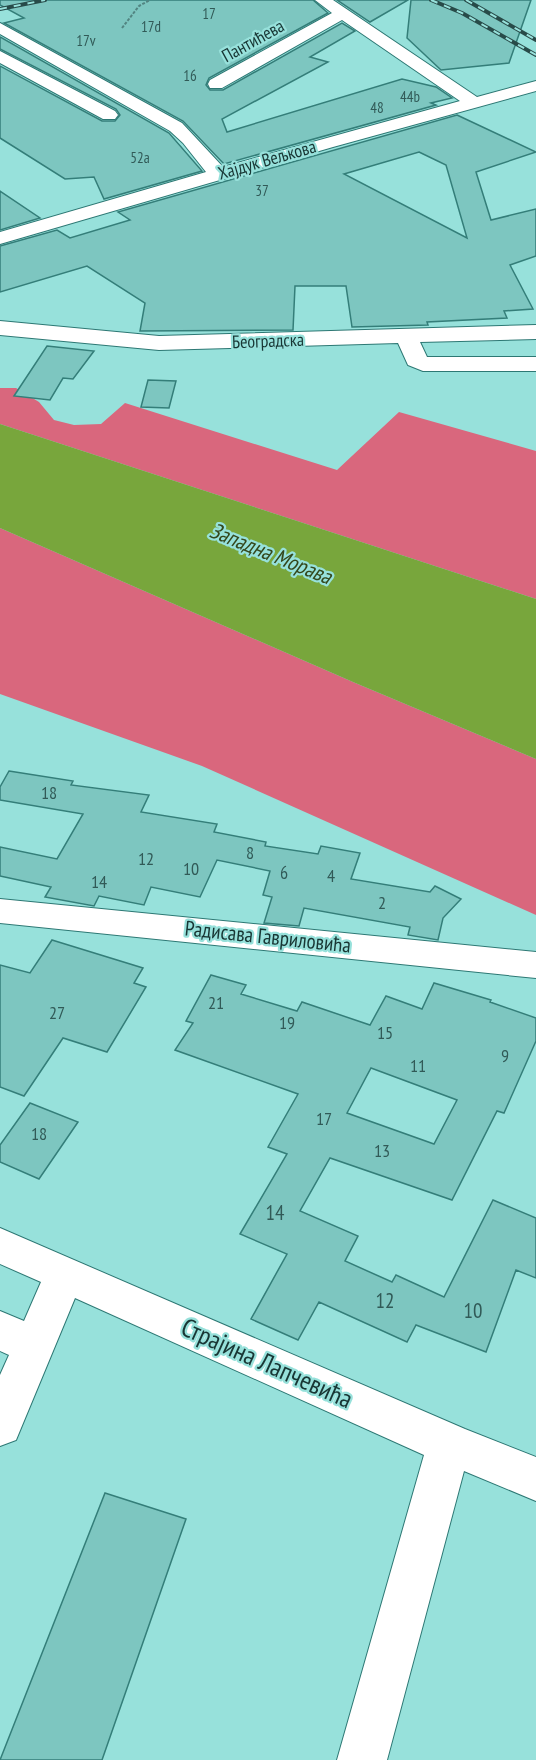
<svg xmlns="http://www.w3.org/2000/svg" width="536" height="1760" font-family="'PT Sans Narrow',sans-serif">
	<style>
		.forest { fill: #d9677d }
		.water { fill: #78a63c }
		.building { fill: #7dc6c0; stroke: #347e79; stroke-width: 1.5; fill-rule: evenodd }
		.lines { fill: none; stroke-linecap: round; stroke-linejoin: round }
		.minor-casing { stroke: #2d7874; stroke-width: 2 }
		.path { stroke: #528481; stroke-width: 2; stroke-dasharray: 3 1.5; stroke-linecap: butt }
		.minor { fill: #fff; fill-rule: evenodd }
		.rail-casing { stroke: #284b49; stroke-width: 4 }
		.rail { stroke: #97e1db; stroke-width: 2; stroke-dasharray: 7; stroke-linecap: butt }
		.labels { text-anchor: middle; stroke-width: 4.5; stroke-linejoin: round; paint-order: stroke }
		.far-number-label { font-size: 15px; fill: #315a57 }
		.far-street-label { font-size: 18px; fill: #183634; stroke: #97e1db }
		.number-label { font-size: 18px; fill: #315a57 }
		.street-label { font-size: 21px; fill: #183634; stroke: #97e1db }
		.near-number-label { font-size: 21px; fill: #315a57 }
		.water-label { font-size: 22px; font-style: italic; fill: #34481d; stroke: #97e1db }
		.near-street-label { font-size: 26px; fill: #183634; stroke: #97e1db }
	</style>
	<rect width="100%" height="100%" fill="#97e1db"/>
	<g class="forest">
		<polygon points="0,388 16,388 39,402 54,420 74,425 101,424 125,403 337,470 399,412 536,451 536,599 0,424"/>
		<polygon points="0,528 353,682 536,759 536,915 202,766 0,694"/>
	</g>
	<polygon class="water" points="0,424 536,599 536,759 353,682 0,528"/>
	<g class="building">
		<polygon points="0,0 313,0 328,13 209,78 206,85 210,90 223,90 342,23 355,31 310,57 328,62 222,119 227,132 402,79 436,87 452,98 431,103 436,105 224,164 183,121 4,23 24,18 0,5"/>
		<polygon points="337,0 408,0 370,22"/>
		<polygon points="411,0 531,0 509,63 441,70 407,38"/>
		<polygon points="0,37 169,133 202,171 104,199 94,177 65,179 0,138 0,66 102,121 115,121 120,115 116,109 0,49"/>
		<path d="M457,115L536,152L476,172L491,220L536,209V256L510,265L533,309L504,311L507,318L427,322L428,325L352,327L346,286H295L293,330L140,331L145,303L87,266L0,292V246L57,230L70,238L130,220L118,212ZM419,152L446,165L467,238L344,174Z"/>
		<polygon points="0,191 40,218 0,230"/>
		<polygon points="47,346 94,351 73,379 63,378 50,400 14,396"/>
		<polygon points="148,380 176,381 169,408 141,407"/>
		<polygon points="9,771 73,781 71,785 149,795 141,812 217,824 214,832 266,842 265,846 318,854 321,846 360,853 351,879 430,892 435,886 461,899 443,918 438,940 408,935 410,927 304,908 299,926 264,923 272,897 263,895 270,871 217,860 200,897 151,887 144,905 99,896 94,906 45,897 51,887 0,876 0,847 57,859 83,814 0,800 0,787"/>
		<polygon points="52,940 143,968 134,983 146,987 107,1052 63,1038 24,1096 0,1087 0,965 30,973"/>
		<path d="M211,975L246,985L241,994L297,1011L302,1002L370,1025L386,996L422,1009L434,983L491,1000L490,1002L536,1018V1041L504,1113L497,1111L452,1200L330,1158L300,1211L358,1236L345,1261L392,1282L396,1275L444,1297L493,1200L536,1218V1278L516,1270L486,1352L416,1325L407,1342L319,1302L298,1340L251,1319L287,1254L240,1234L287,1154L268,1147L298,1094L175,1050L193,1023L186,1021ZM371,1068L457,1100L434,1144L347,1113Z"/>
		<polygon points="30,1103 78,1122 39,1179 0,1162 0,1145"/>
		<polygon points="105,1493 186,1519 102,1760 0,1760"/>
	</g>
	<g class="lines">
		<g class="minor-casing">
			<g id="minor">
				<polygon points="315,0 333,0 477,97 536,81 536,91 333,147 0,244 0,232 206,172 183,143 170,131 0,34 0,23 182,123 223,167 460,101 342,20 222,88 210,88 208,84 210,80 332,13"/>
				<polygon points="0,51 115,111 118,115 115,119 103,119 0,63"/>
				<polygon points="0,321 159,336 536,325 536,339 420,342 427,357 536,357 536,371 423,371 408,365 398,343 159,350 0,335"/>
				<polygon points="0,899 536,952 536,978 0,923"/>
				<polygon points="0,1228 465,1429 536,1457 536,1501 464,1471 387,1760 337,1760 424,1455 75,1298 16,1440 0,1446 0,1375 9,1355 0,1351 0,1311 24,1321 41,1282 0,1264"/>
			</g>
		</g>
		<polyline class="path" points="122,28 139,6 150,0"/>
		<use href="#minor" class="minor"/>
		<g class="rail-casing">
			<g id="rail">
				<polyline points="431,0 462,13 536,55"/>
				<polyline points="466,0 536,40"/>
				<polyline points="0,9 45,0"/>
			</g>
		</g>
		<use href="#rail" class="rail"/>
	</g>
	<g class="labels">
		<g class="far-number-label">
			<text x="209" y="19">17</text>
			<text x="151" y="32">17d</text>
			<text x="86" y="46">17v</text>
			<text x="190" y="81">16</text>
			<text x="410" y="102">44b</text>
			<text x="377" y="113">48</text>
			<text x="140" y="163">52a</text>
			<text x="262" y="196">37</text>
		</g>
		<g class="far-street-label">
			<text transform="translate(253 41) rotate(-29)" y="6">Пантићева</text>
			<text transform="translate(267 160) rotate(-16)" y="6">Хајдук Вељкова</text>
			<text transform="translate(268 341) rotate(-2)" y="6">Београдска</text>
		</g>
		<g class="number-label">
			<text x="49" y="799">18</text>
			<text x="250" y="859">8</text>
			<text x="146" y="865">12</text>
			<text x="191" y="875">10</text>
			<text x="284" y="879">6</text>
			<text x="331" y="882">4</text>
			<text x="99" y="888">14</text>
			<text x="382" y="909">2</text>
			<text x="216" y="1009">21</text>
			<text x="57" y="1019">27</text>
			<text x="287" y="1029">19</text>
			<text x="385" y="1039">15</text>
			<text x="505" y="1062">9</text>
			<text x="418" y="1072">11</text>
			<text x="324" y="1125">17</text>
			<text x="39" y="1140">18</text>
			<text x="382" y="1157">13</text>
		</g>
		<g class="street-label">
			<text transform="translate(268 937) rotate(6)" y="7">Радисава Гавриловића</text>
		</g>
		<g class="near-number-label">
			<text x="275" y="1220">14</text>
			<text x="385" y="1308">12</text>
			<text x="473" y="1318">10</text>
		</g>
		<g class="water-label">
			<text transform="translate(271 553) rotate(22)" y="8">Западна Морава</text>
		</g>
		<g class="near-street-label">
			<text transform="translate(267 1363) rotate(24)" y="9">Страјина Лапчевића</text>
		</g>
	</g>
</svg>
